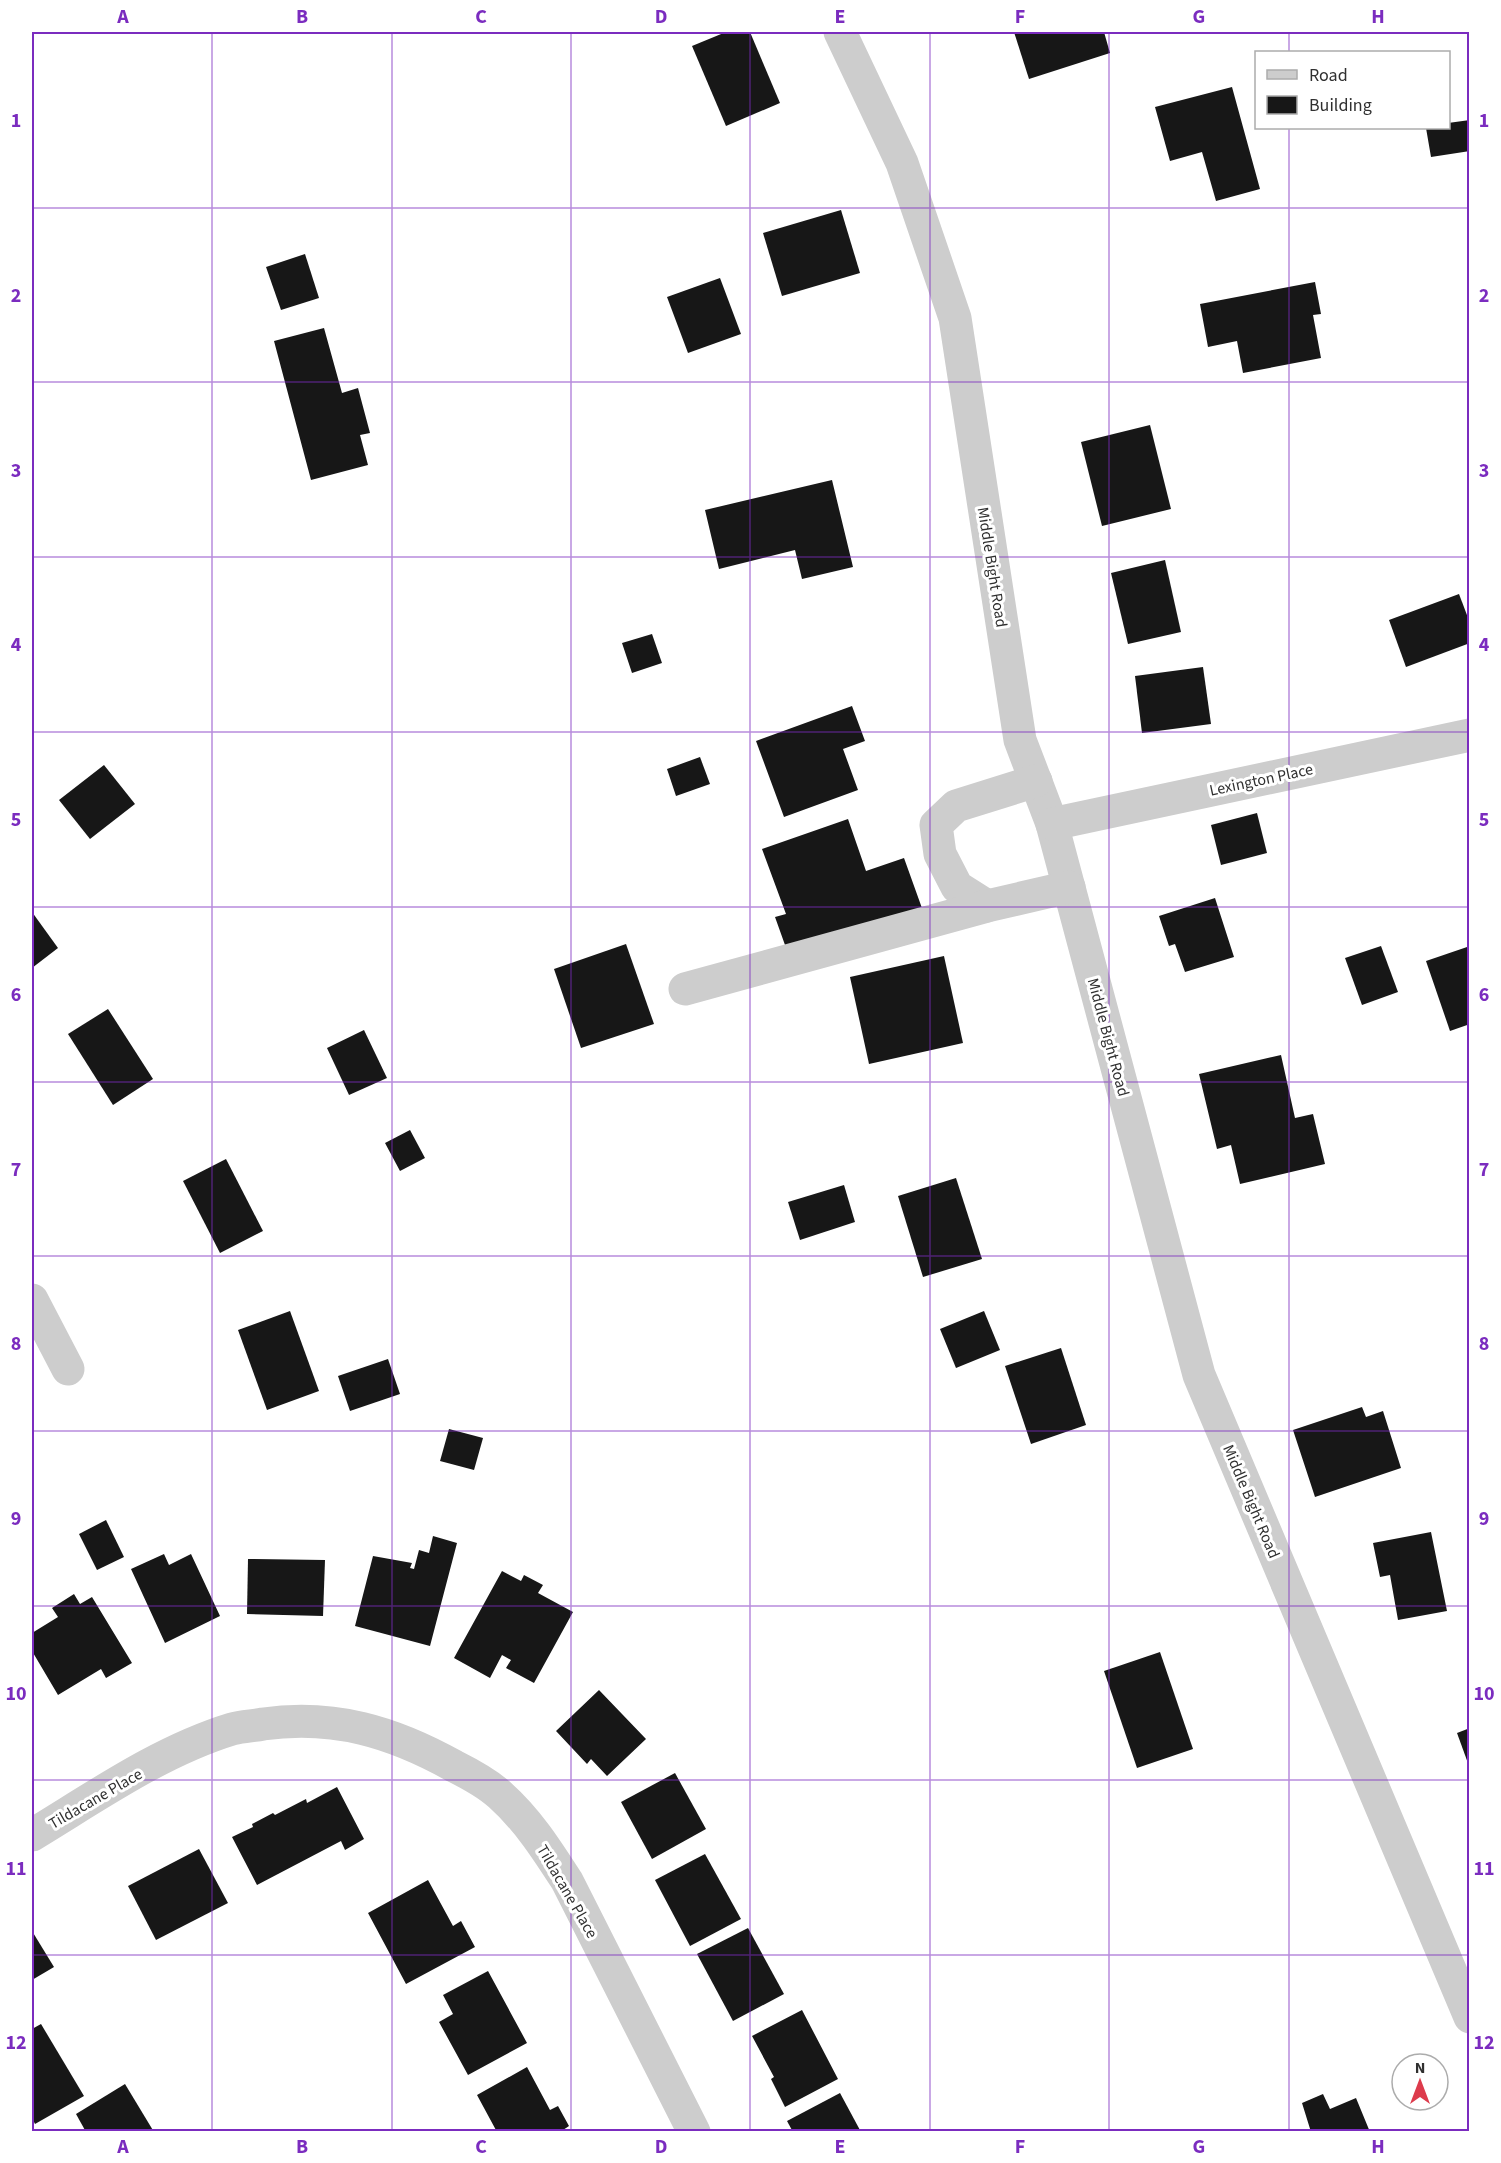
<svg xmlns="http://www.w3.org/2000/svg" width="1501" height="2163" font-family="'Source Sans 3',sans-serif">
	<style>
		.building { fill: #171717 }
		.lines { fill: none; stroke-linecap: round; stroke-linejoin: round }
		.minor { stroke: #cdcdcd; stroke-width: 33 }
		.grid { fill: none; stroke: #7b2cbf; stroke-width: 1.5; stroke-opacity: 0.55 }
		.labels { text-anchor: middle; stroke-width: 6; stroke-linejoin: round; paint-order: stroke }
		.street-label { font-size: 16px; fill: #303030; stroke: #fff }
		.neatline { fill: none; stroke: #7b2cbf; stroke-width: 2 }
		.grid-label { font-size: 20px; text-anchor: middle; font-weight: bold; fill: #7b2cbf }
	</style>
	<rect width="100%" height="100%" fill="#fff"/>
	<g class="building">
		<polygon points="726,32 750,32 780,103 726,126 692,46"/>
		<polygon points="1014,32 1104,32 1110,53 1029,79"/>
		<polygon points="1232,87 1260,189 1216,201 1202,152 1170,161 1155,107"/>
		<polygon points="1470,120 1470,151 1431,157 1426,128 1448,128 1448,123"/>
		<polygon points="841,210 860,273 782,296 763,233"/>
		<polygon points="305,254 319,298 281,310 266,267"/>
		<polygon points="720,278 741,334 688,353 667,297"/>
		<polygon points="1315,282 1321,314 1313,315 1321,358 1243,373 1237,341 1208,347 1200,304"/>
		<polygon points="324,328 342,393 358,388 370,433 360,435 368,465 311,480 274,341"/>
		<polygon points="1150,425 1171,509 1102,526 1081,442"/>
		<polygon points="832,480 853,567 802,579 795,550 719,569 705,510"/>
		<polygon points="1165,560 1181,632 1128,644 1111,573"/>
		<polygon points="1459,594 1470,623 1470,643 1406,667 1389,620"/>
		<polygon points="652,634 662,663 632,673 622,643"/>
		<polygon points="1203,667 1211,724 1142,733 1135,676"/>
		<polygon points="852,706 865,741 843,749 858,790 784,817 756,741"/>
		<polygon points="700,757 710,784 676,796 667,769"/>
		<polygon points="104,765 135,804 90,839 59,800"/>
		<polygon points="1257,813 1267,853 1221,865 1211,825"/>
		<polygon points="848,819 866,871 904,858 923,911 790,959 775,917 786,914 762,849"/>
		<polygon points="1215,898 1234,957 1185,972 1175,944 1169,946 1159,916"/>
		<polygon points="32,912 58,948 32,968"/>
		<polygon points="626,944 654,1024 581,1048 554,969"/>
		<polygon points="1381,946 1398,992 1362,1005 1345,958"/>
		<polygon points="1470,946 1470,1024 1450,1031 1426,961"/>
		<polygon points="944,956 963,1043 869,1064 850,977"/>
		<polygon points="108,1009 153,1079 113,1105 68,1034"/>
		<polygon points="364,1030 387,1078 349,1095 327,1048"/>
		<polygon points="1281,1055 1295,1118 1313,1114 1325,1164 1240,1184 1231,1145 1217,1149 1199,1074"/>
		<polygon points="410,1130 425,1158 400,1171 385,1143"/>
		<polygon points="226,1159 263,1231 220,1253 183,1181"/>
		<polygon points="956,1178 982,1259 923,1277 898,1196"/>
		<polygon points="844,1185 855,1222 800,1240 788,1202"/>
		<polygon points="290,1311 319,1391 267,1410 238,1330"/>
		<polygon points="984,1311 1000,1350 956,1368 940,1329"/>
		<polygon points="1061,1348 1086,1425 1031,1444 1005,1366"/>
		<polygon points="388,1359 400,1394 350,1411 338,1376"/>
		<polygon points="1362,1407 1366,1417 1383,1411 1401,1468 1315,1497 1293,1430"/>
		<polygon points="449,1429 483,1438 474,1470 440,1461"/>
		<polygon points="106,1520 124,1557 97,1570 79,1534"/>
		<polygon points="1431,1532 1447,1611 1398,1620 1390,1575 1380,1577 1373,1543"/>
		<polygon points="433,1536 457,1543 430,1646 355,1626 373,1556 412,1563 410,1568 414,1569 419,1550 429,1553"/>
		<polygon points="164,1554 169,1565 191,1554 220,1616 165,1643 131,1569"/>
		<polygon points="248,1559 325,1560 323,1616 247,1614"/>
		<polygon points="502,1571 521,1581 524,1575 543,1585 538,1593 573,1612 534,1683 506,1668 511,1660 502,1655 490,1678 454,1658"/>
		<polygon points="74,1594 80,1604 92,1597 132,1663 106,1678 101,1669 58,1695 32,1651 32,1633 58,1617 52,1608"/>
		<polygon points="1160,1652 1193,1749 1137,1768 1104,1671"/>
		<polygon points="599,1690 646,1739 607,1776 591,1759 587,1764 556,1731"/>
		<polygon points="1470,1728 1470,1766 1469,1766 1457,1733"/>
		<polygon points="675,1773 706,1829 652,1859 621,1802"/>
		<polygon points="337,1787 364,1839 345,1850 341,1841 257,1885 232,1837 253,1827 252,1824 273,1813 275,1815 306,1799 307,1803"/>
		<polygon points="199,1849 228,1903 156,1940 128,1886"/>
		<polygon points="705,1854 741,1919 690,1946 655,1880"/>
		<polygon points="428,1880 453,1926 461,1921 475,1947 406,1984 368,1913"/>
		<polygon points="748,1928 784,1994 733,2021 697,1954"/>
		<polygon points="32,1931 54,1967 32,1980"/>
		<polygon points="488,1971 527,2043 468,2075 439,2022 453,2014 443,1995"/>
		<polygon points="802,2010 838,2079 785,2107 771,2079 774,2077 752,2036"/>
		<polygon points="41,2024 84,2096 35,2124 32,2118 32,2029"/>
		<polygon points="527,2067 550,2110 558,2106 569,2126 560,2132 497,2132 477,2095"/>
		<polygon points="125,2084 154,2132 86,2132 76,2114"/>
		<polygon points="840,2093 861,2132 793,2132 787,2121"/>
		<polygon points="1323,2094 1330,2109 1356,2098 1370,2132 1311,2132 1302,2103"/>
	</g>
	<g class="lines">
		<g class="minor">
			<polyline points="840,32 902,163 955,318 1020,740 1052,824 1199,1375 1470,2017"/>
			<polyline points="1052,824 1470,735"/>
			<polyline points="987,906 957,887 940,854 936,825 956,806 1036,781"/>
			<polyline points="685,989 987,906 1069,887"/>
			<polyline points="32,1300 68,1369"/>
			<path d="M32,1835C95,1797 160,1751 232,1729C242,1726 253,1726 263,1724C334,1714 393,1732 454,1766C470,1774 487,1783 500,1795C528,1820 547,1850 567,1881L694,2132"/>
		</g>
	</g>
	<path class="grid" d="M212,32V2132M392,32V2132M571,32V2132M750,32V2132M930,32V2132M1109,32V2132M1289,32V52M1289,128V2132M32,208H1470M32,382H1470M32,557H1470M32,732H1470M32,907H1470M32,1082H1470M32,1256H1470M32,1431H1470M32,1606H1470M32,1780H1470M32,1955H1470"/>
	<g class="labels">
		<g class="street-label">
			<text transform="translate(993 567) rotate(81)" y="6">Middle Bight Road</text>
			<text transform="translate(1261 779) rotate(-12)" y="6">Lexington Place</text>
			<text transform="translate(1109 1037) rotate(75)" y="6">Middle Bight Road</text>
			<text transform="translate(1252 1501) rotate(67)" y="6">Middle Bight Road</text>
			<text transform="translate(95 1798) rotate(-30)" y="6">Tildacane Place</text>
			<text transform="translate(568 1891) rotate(60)" y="6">Tildacane Place</text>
		</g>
	</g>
	<rect width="1501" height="2163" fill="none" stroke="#ffffff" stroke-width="66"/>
	<rect x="1255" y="51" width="195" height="78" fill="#ffffff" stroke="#acacac" stroke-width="1.5"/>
	<rect x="1267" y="70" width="30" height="9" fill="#cdcdcd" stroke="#acacac" stroke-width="1.5"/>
	<text x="1309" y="81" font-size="18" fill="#303030">Road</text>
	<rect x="1267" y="96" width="30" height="18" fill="#171717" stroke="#acacac" stroke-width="1.5"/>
	<text x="1309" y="111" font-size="18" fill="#303030">Building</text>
	<g transform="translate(1420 2082)"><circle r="28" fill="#ffffff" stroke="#acacac" stroke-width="1.5"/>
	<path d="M0-4.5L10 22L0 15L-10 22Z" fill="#dd3b4c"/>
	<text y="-9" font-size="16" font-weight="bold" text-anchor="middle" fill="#303030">N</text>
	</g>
	<rect x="33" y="33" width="1435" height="2097" class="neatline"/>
	<g class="grid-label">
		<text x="123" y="23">A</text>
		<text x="302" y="23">B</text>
		<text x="481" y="23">C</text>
		<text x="661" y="23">D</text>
		<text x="840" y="23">E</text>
		<text x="1020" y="23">F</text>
		<text x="1199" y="23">G</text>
		<text x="1378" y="23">H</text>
		<text x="16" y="127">1</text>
		<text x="1484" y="127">1</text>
		<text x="16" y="302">2</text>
		<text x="1484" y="302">2</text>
		<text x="16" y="477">3</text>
		<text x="1484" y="477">3</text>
		<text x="16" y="651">4</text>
		<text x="1484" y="651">4</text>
		<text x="16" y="826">5</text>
		<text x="1484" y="826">5</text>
		<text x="16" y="1001">6</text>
		<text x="1484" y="1001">6</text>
		<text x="16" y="1176">7</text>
		<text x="1484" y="1176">7</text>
		<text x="16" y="1350">8</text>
		<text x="1484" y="1350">8</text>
		<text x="16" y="1525">9</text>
		<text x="1484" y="1525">9</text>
		<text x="16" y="1700">10</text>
		<text x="1484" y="1700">10</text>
		<text x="16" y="1875">11</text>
		<text x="1484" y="1875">11</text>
		<text x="16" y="2049">12</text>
		<text x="1484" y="2049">12</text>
		<text x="123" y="2153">A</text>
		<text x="302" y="2153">B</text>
		<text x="481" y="2153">C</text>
		<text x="661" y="2153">D</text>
		<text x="840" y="2153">E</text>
		<text x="1020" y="2153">F</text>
		<text x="1199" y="2153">G</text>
		<text x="1378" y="2153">H</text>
	</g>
</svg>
